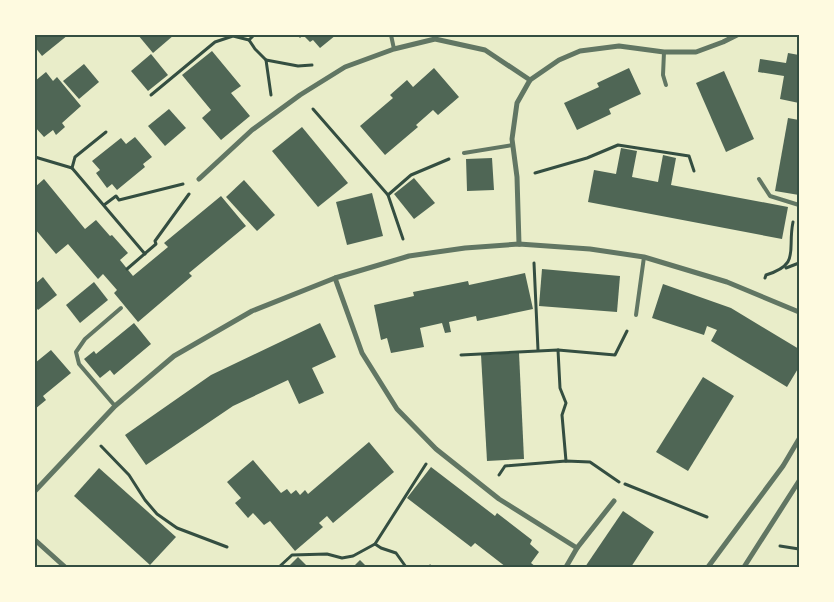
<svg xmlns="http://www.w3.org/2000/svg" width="834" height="602" font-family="'Space Grotesk',sans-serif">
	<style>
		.building { fill: #4f6655 }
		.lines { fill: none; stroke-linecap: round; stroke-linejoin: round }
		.path { stroke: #344e41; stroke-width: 3 }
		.service { stroke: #617663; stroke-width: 4 }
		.minor { stroke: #617663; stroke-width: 5 }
		.neatline { fill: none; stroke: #344e41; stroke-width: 2 }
	</style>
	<rect width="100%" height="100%" fill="#e9edc9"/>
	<g class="building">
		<polygon points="35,35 68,35 42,56 35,47"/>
		<polygon points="138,35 174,35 153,53"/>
		<polygon points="297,35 336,35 320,48 313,40 310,42 303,35 300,38"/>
		<polygon points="212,51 241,86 231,93 250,116 221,140 202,118 211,110 182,75"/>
		<polygon points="788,53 799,55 799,103 780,99 784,76 758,72 760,59 786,63"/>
		<polygon points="151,54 168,75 148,91 131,71"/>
		<polygon points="84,64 99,82 79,99 63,81"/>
		<polygon points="434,68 459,97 438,115 433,110 416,125 418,127 385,155 360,126 393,98 390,95 407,80 413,87"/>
		<polygon points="629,68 641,94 609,109 611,114 577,130 564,103 599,87 597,83"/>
		<polygon points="724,71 754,139 726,152 696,83"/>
		<polygon points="46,72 53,81 57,77 81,106 62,123 65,127 56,135 53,130 44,137 35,127 35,95 37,93 35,90 35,81"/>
		<polygon points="169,109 186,128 165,146 148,126"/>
		<polygon points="788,118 799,120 799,195 775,191"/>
		<polygon points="302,127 348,183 318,207 272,151"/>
		<polygon points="135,137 152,157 143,164 145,167 117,190 112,184 107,188 96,173 100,170 92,161 121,138 126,144"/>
		<polygon points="621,148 637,151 632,177 658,182 663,155 676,158 671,185 788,207 782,239 588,202 594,170 616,174"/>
		<polygon points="492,158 494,190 467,191 466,159"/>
		<polygon points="414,178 435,203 414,219 394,194"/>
		<polygon points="44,179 85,229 96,220 110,236 112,235 128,253 120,260 133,276 168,247 164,243 221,196 246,226 189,273 192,276 138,322 114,293 117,290 103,274 98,279 68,244 56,254 35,229 35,187"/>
		<polygon points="244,180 275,215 257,231 226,197"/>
		<polygon points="372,193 383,236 347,245 336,202"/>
		<polygon points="542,269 620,276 617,312 539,306"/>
		<polygon points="525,273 533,309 477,321 476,316 449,322 451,332 445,333 442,323 420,328 424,347 391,353 387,338 381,340 374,305 414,296 413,292 468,281 469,285"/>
		<polygon points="43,277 57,295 38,310 35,306 35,284"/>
		<polygon points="94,282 108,300 80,323 66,305"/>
		<polygon points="663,284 731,308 799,349 799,367 787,387 711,341 717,330 707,326 704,335 652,318"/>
		<polygon points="134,323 151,344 114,375 110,370 100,378 84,359 94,351 96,354"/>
		<polygon points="320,323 336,357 312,368 324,393 299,404 288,380 233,406 146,465 125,435 211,375"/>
		<polygon points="51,350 71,373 43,396 46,400 35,409 35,363"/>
		<polygon points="519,353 524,459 487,461 481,355"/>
		<polygon points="703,377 734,396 688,471 656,452"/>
		<polygon points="369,442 394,472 333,523 327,516 319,523 323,527 295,551 270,521 264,525 253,513 248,518 235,503 241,498 227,482 253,460 281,493 287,489 291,494 296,490 300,495 305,490 308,494"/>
		<polygon points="431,467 495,516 497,513 532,540 530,544 539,552 531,563 536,567 506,567 475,543 471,547 407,498"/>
		<polygon points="99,468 176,537 150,565 74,496"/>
		<polygon points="623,511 654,532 631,567 585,567"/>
		<polygon points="298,557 308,567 288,567"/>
		<polygon points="360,560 367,567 353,567"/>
	</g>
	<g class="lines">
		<g class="path">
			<polyline points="254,35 249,40 255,49 266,60"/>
			<polyline points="151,95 215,42 233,36 249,40"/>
			<polyline points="271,95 266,60 298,66 312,65"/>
			<polyline points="313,109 388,195 403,239"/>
			<polyline points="35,157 72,168 75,157 106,132"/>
			<polyline points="72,168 145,254"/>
			<polyline points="535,173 587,158 618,145 689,156 694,171"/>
			<polyline points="388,195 411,175 449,159"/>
			<polyline points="104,205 116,196 119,200 183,184"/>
			<polyline points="534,263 538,350"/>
			<polyline points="786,268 799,263"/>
			<polyline points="127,269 156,244 155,241 189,194"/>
			<path d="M765,278L766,275C801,264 787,251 793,222"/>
			<polyline points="558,350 560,388 566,403 562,415 566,461"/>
			<polyline points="461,355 558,350 615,355 627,331"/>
			<polyline points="101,446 129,475 145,500 157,514 177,528 227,547"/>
			<polyline points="499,475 505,466 566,461 590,462 619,482"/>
			<polyline points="625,484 707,517"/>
			<polyline points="780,546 799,549"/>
			<polyline points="279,567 292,555 327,554 342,558 353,556 375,544"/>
			<polyline points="406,567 396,553 381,548 375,544 426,464"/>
			<polyline points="428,567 430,566"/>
		</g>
		<g class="service">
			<polyline points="391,35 394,49"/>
			<polyline points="664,52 663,75 666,85"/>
			<polyline points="464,153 513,145"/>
			<polyline points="759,179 770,196 799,205"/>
			<polyline points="636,315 644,257"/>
			<polyline points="115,406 79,364 76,352 85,339 121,308"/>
		</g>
		<g class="minor">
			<polyline points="199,179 252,130 300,95 345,67 394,49 435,39 485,50 530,80"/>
			<polyline points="519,244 517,177 512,139 517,103 530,80 559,60 580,51 619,46 664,52 696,52 723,42 737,35"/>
			<polyline points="335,278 362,353 397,409 436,449 499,499 577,548 614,501"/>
			<polyline points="35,491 115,406 174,356 252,311 335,278 409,256 465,248 519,244 590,249 644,257 727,282 799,312"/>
			<polyline points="35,540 65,567"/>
			<polyline points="566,567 577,548"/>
			<polyline points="708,567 783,466 799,439"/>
			<polyline points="744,567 799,481"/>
		</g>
	</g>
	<rect width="834" height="602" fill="none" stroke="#fefae0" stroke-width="72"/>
	<rect x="36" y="36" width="762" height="530" class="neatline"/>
</svg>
